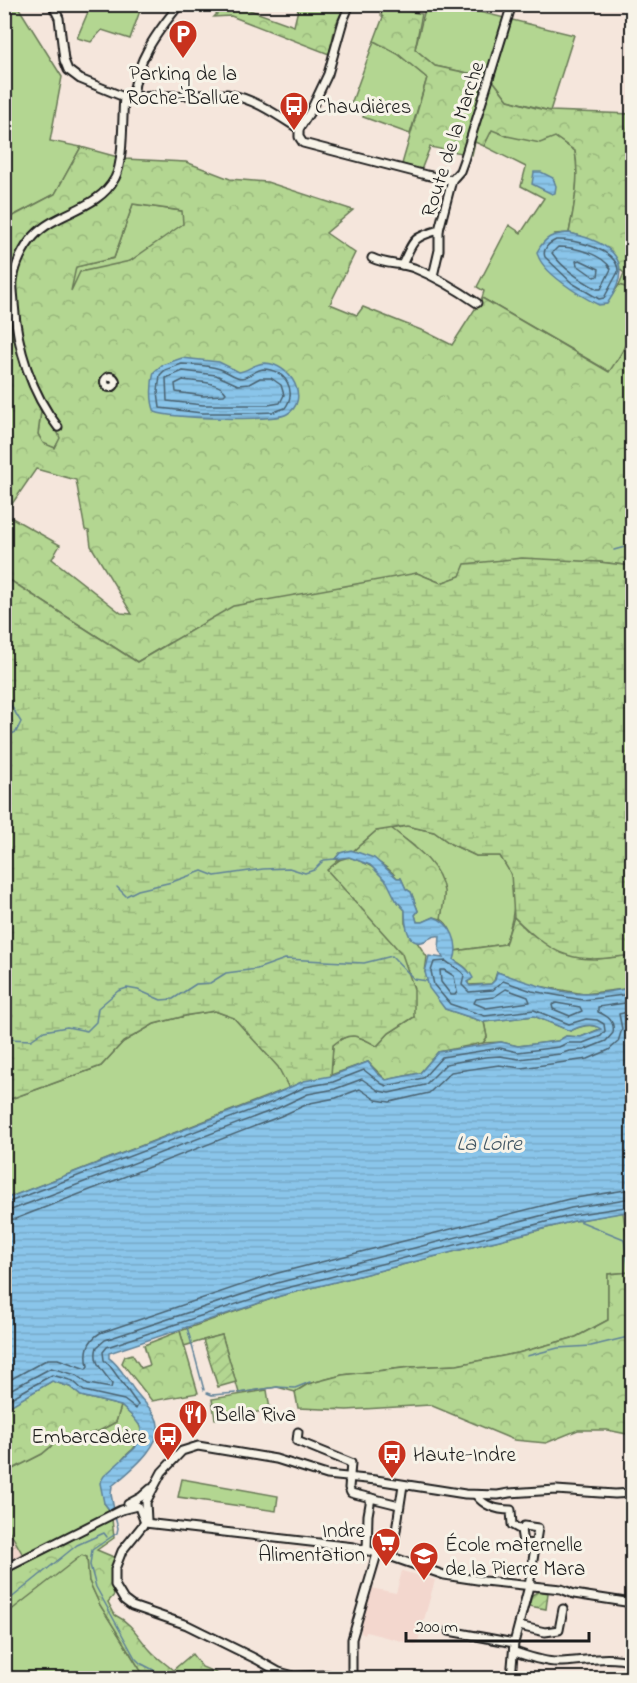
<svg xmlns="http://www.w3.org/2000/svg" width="637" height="1683" font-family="'Indie Flower',sans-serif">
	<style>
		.built { fill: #f3d7ce }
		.industrial { fill: url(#industrial-furrows) }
		.grass { fill: #b3d691; stroke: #687956; stroke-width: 1.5 }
		.forest { fill: url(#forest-crowns); stroke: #687956; stroke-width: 1.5; fill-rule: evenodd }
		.wetland { fill: url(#wetland-marsh); stroke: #687956; stroke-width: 1.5 }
		.garden { fill: url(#garden-furrows); stroke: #687956; stroke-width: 1.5 }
		.water { fill: url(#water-rules); stroke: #5e8198; stroke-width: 1.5 }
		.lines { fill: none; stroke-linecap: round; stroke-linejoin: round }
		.shore { stroke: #48606e; stroke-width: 1.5 }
		.stream { stroke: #5e8198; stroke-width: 1.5 }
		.minor-casing { stroke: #1c1c1c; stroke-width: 11 }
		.minor { stroke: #f7f3e8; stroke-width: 7 }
		.labels { text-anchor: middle; stroke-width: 6; stroke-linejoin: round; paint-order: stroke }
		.poi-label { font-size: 21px; fill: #1c1c1c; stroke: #f7f3e8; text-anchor: start }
		.street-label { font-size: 21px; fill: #1c1c1c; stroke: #f7f3e8 }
		.water-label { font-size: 22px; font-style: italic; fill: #425764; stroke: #f7f3e8 }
	</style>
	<defs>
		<pattern id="industrial-furrows" width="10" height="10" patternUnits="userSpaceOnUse" patternTransform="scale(1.5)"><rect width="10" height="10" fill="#f3d7ce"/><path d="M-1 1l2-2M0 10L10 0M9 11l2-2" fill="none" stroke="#d0b8b0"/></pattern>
		<pattern id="forest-crowns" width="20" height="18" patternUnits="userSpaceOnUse" patternTransform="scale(1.5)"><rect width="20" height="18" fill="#b3d691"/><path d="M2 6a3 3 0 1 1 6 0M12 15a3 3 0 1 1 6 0" fill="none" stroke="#99b77c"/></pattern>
		<pattern id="wetland-marsh" width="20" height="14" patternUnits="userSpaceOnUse" patternTransform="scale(1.5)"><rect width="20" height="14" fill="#b3d691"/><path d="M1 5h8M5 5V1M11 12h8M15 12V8" fill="none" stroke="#99b77c"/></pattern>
		<pattern id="garden-furrows" width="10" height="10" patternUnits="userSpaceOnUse" patternTransform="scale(1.5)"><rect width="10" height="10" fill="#b3d691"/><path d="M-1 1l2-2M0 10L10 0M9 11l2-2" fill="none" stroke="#99b77c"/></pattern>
		<pattern id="water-rules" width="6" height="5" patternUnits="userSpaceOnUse" patternTransform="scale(1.5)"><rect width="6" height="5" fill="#8ac5ea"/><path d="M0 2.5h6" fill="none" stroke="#76a9c8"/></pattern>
	</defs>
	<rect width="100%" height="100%" fill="#f5e6dc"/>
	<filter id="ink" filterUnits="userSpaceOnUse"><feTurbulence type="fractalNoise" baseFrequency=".0167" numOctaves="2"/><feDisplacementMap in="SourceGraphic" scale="12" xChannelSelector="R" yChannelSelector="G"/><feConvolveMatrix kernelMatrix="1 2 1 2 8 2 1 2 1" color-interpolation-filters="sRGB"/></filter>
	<g filter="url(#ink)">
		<polygon class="built" points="402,1571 435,1580 417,1645 366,1632 365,1635 361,1633 361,1625 371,1588 396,1593"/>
		<polygon class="industrial" points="4,1523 27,1562 5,1574 4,1574"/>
		<g class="grass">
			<polygon points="5,5 17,5 62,77 50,141 81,147 55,194 5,220"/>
			<polygon points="91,5 142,5 130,39 102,30 91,42 77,38"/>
			<polygon points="426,5 451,5 574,35 550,111 508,100 491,78 435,66 415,49"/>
			<polygon points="374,41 398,54 427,78 410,134 363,117 366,108 351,104"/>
			<path d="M492,129L507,136L555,137L575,151C580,178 574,207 569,233L555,234L606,304L619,285L632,289C632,331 633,336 610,372L482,298L484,291L477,287L509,225L521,233L544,198L521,186L526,167L484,146Z"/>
			<polygon points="133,204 182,211 258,272 268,214 293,229 283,277 63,334 75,267 114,258"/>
			<polygon points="53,382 66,429 55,448 43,444 38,434 41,411 33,394"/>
			<path d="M407,826L434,832L451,844L476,856H500C503,861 508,867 510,873C519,894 512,924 505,944L455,951C452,939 453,927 441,919L444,893L414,846L391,829Z"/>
			<polygon points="215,1011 234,1018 279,1067 289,1088 5,1199 5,1101 101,1066 123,1042 154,1024 189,1015"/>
			<path d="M534,1016L570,1031C581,1026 590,1023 602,1028L581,1037L566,1036L558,1041L518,1046L501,1042L483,1043L487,1037L484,1022Z"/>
			<polygon points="623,1212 632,1272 608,1274 608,1320 576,1337 518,1353 457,1365 411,1367 342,1375 308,1384 295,1392 277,1387 239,1393 222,1335 184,1346 180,1331 280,1296 574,1221"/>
			<polygon points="267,1390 270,1410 215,1419 212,1399"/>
			<path d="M121,1406C137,1419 150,1430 133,1449C130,1452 126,1455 123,1459C115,1471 110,1489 104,1503L111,1512L112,1519L27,1562L5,1523L4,1473L42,1454L54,1444L99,1431L116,1422Z"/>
			<polygon points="182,1479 278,1496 276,1511 178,1497"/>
			<polygon points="81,1555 87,1557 89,1581 100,1605 141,1671 151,1678 5,1678 4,1615"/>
		</g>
		<g class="forest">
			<polygon points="226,5 236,5 294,26 299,5 345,5 336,24 329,54 231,16 214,17"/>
			<path d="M384,5H400L399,9L422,14L415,49L435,66L491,78L508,100L536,108L550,111L632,114V289L619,285L624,273L581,236L569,233C574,207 580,178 575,151L555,137L540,143L507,136L492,130L484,146L475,142L472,155L430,147L421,170L402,164L427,78L398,54L374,41L383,17L381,15Z"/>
			<path d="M81,147L125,159L186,162L230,179L267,182L353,210L326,233L355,253L330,304L357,315L363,307L426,332L452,345L482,298L609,372L627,345L632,327V566L599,562L460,576L441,583L417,573L169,643L137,662L5,577L4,221L55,194ZM133,204L182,211L183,224L130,261L80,272L71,291L76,267L114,258ZM40,390L60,438L55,448L43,443L38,434L41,411L34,394ZM36,469L76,480L85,530L89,531L91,546L132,614L121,613L52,559L60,545L5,514Z"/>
			<path d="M391,828C413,846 439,862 444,891C445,900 442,910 441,919L434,917L423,922H417L415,915L418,911L411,892L406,889L401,878H397C386,864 369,857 353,851L376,831Z"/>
			<path d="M349,857C364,862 381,869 390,885C395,895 396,901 405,910V923L413,940L417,942L427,957L425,972L445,1009L484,1022L487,1037L483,1043L438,1052L420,1073L386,1080L368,1062L331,1076L333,1045C350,1030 359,1036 377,1046L389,1033L414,1017L327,870L339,860Z"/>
			<path d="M514,917L530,933L597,959L632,955V988L584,994L533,985L497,972L494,981L491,984L468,985V981L471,980C470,968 463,966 454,960L455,951L505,944Z"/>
			<polygon points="632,1272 632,1435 607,1430 578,1430 546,1443 514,1440 430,1405 347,1410 298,1408 295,1392 308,1384 342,1375 412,1367 457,1365 518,1353 576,1337 608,1320 608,1274"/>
			<polygon points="180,1331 198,1393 152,1401 122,1363 125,1356 132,1354 141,1368 150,1365 144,1345"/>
			<polygon points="52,1381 70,1387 81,1396 121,1406 116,1422 99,1431 54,1444 42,1454 5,1473 4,1409"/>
			<path d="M112,1519L114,1538L97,1550L116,1558C111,1572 111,1581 114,1595L108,1602L115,1615C132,1623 138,1637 150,1650C156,1657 165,1663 173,1670L192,1654L202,1667L228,1678H151L141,1671L100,1605L89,1581L87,1557L82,1555L5,1615V1574Z"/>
		</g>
		<path class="wetland" d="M522,558L599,562L632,566V955C611,958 588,962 567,955C549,950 527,930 514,917L511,874L500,856H476L451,844L434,832L407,826L376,831L353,851L340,853L335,859L339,860L327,870L402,954L414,989V1017L389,1033L377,1046C359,1036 350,1030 333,1045L331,1075L368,1062L377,1073L386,1080L304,1081L289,1088L278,1067L234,1018L215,1011L189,1015L154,1024L123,1042L101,1066L5,1101V577L137,662L233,606L417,573L441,583L460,576L465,564Z"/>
		<g class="garden">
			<polygon points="222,1335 236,1382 218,1387 203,1340"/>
			<polygon points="539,1591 548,1593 546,1609 529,1606 532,1595"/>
		</g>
		<g class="water">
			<polygon points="534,172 541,172 553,178 556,186 555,193 552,194 532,184"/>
			<path d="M569,233C611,242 637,261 607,304L599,305C582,297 540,272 537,252C545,237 552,234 569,233Z"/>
			<path d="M182,358L219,362L239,372C248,371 255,363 265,363C291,364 311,400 287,414C274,422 171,418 155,412C150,401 151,383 154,372L162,365Z"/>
			<path d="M351,850L374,858L397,878H401L406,889L411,892L418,911L415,915L417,922H423L434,917C451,923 460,943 454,960C462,966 468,968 473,978L467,982L470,986L491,984L495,980L497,972C525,981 554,993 585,994C601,994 617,990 632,988V1211L574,1221L280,1296L109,1353V1358C120,1365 127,1381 135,1391C141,1399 150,1407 155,1416C170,1441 129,1472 112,1486L111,1494L114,1510L111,1512L104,1503L100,1483L104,1476L135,1448L141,1437V1427L133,1417L121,1406L81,1396L70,1387L52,1381L5,1409V1199L273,1095L304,1081L331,1076L368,1062L377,1073L386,1080L420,1073L438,1052L501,1042L518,1046L558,1041L566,1036L581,1037L601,1029C591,1022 580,1026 570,1031L534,1016L484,1022L445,1009L429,988L425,972L429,956L443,958L439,950L440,936C432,934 429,940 422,942C406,946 405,920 405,910L396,900L387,882L370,865L349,857L335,859L340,853Z"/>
		</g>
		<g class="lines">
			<g class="shore">
				<path d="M556,240C573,239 619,249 618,272L604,298L599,299L572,283L545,257C542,249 549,243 556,240Z"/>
				<path d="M558,247C575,247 603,254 611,269L601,289H597C581,280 563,269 552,253Z"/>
				<polygon points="580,260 599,269 598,276 594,277 577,265 576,261"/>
				<path d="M182,364C194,365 208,365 220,369C226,371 231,375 237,377C246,381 254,370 263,369C285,369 298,391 285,408L274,412L248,413H202L160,408L158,391L160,375L165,370Z"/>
				<polygon points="183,371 216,375 238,385 249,384 260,378 271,378 281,385 284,395 280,403 268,405 203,405 167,401 166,378"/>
				<path d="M183,380C196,382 219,381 226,393L224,395L203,396L176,392L175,384Z"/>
				<polygon points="440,970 444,970 454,976 457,992 455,995 451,995 441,982"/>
				<polygon points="506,989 528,997 530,1002 486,1008 474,1003 476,999 494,997"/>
				<polygon points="556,1003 580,1007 582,1011 570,1016 553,1009 552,1005"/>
				<path d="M4,1204L275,1101L305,1087L333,1082L364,1070L382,1084L387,1086L423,1078L442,1057L500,1048L518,1052L559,1047L567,1043H583L601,1036L605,1031L604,1024L597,1020L586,1019L569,1024L534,1010L485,1016L450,1004L434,985L431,971L434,962L446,961C451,966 461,969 464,975L462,985L469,992L493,990L503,981L532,991L583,1000L632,994"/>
				<path d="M4,1211L11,1210L278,1108L308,1094L335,1089L362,1079L379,1091L389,1093L425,1085L446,1064L485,1057L500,1056L519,1059L560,1054L569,1051L584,1050L606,1041L613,1033C615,1021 608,1016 598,1012V1007L632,1002"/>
				<polyline points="4,1220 15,1219 281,1116 310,1103 336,1098 360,1089 376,1100 390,1102 429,1093 451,1072 499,1065 521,1068 588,1059 609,1050 618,1042 622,1029 619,1014 632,1011"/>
				<path d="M4,1383L48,1359H58L86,1369L88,1366C85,1352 87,1341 100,1333L274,1274L569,1199L632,1189"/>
				<path d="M4,1393L51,1368L76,1375L88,1384L111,1388L112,1384C104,1371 92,1364 97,1347L105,1340L277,1283L571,1208L632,1198"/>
				<polyline points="4,1402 52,1375 73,1381 84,1391 124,1400 136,1409 138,1405 110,1366 104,1360 103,1352 107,1347 279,1290 573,1215 632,1206"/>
			</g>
			<g class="stream">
				<polyline points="614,550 632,545"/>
				<polyline points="4,691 10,704 21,722 16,732 4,737"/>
				<polyline points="117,887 126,896 138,890 172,882 202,871 215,876 263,869 289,868 305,873 314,870 324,860 335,859"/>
				<polyline points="4,1043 7,1039 31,1040 44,1031 67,1027 87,1031 96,1022 98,1008 118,991 127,988 138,990 161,1000 173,999 196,984 210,983 226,973 257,969 285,959 364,963 392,956 414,979 427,981"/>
				<polyline points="577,1220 624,1239 632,1291"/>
				<polyline points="187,1327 204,1390"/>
				<polyline points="527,1356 558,1348 591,1346 632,1336"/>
				<polyline points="207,1393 212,1395 236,1393"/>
				<polyline points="239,1393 277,1387 295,1388 310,1382"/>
				<polyline points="115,1517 118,1528 117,1533 92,1550 90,1565 96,1587 135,1658 140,1663 169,1678"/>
				<polyline points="4,1604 77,1545 104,1533 107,1537"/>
			</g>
			<g class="minor-casing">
				<g id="minor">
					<path d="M52,4L59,18L64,60L68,70L80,79L124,97L227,94C253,98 277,115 299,129V137L303,143L426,175L452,180"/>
					<path d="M133,97C136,60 157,32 180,4"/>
					<polyline points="299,129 310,112 328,74 343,21 350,4"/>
					<path d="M372,258C386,265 400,263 414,268C436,277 458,290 477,303"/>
					<path d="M402,265C414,240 411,238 439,230"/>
					<polyline points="433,276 439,250 439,230 452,180 460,171 464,160 512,4"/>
					<circle cx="110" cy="382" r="5.5"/>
					<path d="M58,427C31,393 17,347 14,304C14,296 12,288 13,281C15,265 23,248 34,236C57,211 98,210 115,178C124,162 122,117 124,97"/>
					<polyline points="298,1432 297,1441 351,1463 349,1488 351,1493 399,1505"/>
					<path d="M476,1495C485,1507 497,1510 511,1510L512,1525L521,1530"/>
					<polyline points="128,1504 141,1497 150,1489"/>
					<polyline points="139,1507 145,1523"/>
					<polyline points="145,1523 354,1547 392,1557 444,1575 484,1581 561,1589 574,1594 632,1603"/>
					<polyline points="521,1530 523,1543 536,1544"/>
					<polyline points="367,1551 368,1515 371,1498"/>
					<polyline points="392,1557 403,1485"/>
					<polyline points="4,1569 121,1510 137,1506"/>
					<polyline points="519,1626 545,1632 559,1630 563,1609"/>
					<polyline points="449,1631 514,1643"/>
					<path d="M515,1652C527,1656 543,1662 557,1662C583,1662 607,1654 632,1662"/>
					<polyline points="352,1677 352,1639 377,1554"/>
					<polyline points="355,1678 326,1675 294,1676 279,1672 256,1659 187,1625 132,1606 124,1600 115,1585 115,1569 122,1551 147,1520 146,1502 162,1472 182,1451 198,1446 276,1459 327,1475 376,1480 465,1494 498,1495 509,1493 556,1490 615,1494 632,1493"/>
					<polyline points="511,1678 514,1643 529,1586 538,1528 524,1526 521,1530"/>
				</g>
			</g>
			<use href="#minor" class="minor"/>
		</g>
	</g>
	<defs>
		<g id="parking-pin" transform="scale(1.5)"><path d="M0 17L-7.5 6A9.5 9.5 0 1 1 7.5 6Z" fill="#c8321e" stroke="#f7f3e8"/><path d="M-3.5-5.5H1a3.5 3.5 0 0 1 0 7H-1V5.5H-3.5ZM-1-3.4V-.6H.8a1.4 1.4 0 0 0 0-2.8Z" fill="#fff"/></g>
		<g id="bus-pin" transform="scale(1.5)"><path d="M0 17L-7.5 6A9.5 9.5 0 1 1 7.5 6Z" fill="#c8321e" stroke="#f7f3e8"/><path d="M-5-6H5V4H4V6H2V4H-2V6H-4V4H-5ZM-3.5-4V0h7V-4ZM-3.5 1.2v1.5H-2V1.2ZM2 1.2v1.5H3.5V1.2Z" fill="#fff"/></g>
		<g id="restaurant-pin" transform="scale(1.5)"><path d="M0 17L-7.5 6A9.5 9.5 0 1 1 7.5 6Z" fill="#c8321e" stroke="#f7f3e8"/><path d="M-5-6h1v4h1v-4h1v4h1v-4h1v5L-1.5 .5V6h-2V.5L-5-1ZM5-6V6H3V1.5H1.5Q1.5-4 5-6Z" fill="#fff"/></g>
		<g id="supermarket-pin" transform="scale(1.5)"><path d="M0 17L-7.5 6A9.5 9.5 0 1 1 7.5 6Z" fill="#c8321e" stroke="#f7f3e8"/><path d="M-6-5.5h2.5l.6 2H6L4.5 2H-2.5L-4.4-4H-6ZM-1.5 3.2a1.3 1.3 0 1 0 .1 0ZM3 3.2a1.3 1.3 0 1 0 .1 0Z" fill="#fff"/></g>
		<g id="school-pin" transform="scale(1.5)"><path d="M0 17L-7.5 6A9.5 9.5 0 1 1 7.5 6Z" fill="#c8321e" stroke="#f7f3e8"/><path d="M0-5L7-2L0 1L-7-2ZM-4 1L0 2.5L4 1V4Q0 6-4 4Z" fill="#fff"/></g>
	</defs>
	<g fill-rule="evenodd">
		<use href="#parking-pin" x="183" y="34"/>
		<use href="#bus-pin" x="294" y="106"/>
		<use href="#restaurant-pin" x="193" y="1414"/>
		<use href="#bus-pin" x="168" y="1436"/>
		<use href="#bus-pin" x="392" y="1454"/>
		<use href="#supermarket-pin" x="386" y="1542"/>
		<use href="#school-pin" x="424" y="1556"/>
	</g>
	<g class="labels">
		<g class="poi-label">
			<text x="183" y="80" text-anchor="middle">Parking de la<tspan x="183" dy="24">Roche-Ballue</tspan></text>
			<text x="315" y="113">Chaudières</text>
			<text x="214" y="1421">Bella Riva</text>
			<text x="147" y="1443" text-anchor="end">Embarcadère</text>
			<text x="413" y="1461">Haute-Indre</text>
			<text x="365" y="1537" text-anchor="end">Indre<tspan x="365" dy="24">Alimentation</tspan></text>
			<text x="445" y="1551">École maternelle<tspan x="445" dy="24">de la Pierre Mara</tspan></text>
		</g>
		<g class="street-label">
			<text transform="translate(452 139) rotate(-72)" y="7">Route de la Marche</text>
		</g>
		<g class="water-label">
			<text x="489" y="1150">La Loire</text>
		</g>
	</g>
	<rect width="637" height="1683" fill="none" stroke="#f7f3e8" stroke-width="24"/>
	<rect x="12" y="12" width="613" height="1659" fill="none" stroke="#1c1c1c" stroke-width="2" filter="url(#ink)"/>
	<path d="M406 1632v9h183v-9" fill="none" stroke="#1c1c1c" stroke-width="3"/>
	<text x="415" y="1632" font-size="18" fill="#1c1c1c" stroke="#f7f3e8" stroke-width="4.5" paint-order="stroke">200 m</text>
</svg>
